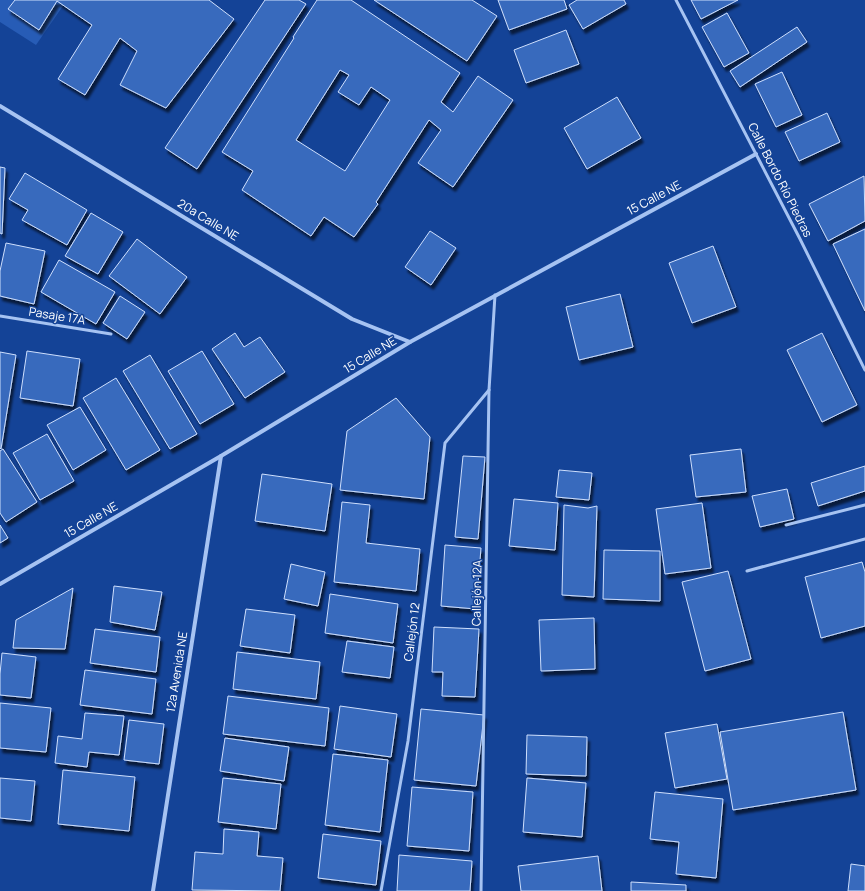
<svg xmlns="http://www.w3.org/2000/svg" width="865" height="891" font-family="Manrope,sans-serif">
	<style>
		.green { fill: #275cb6 }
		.building { fill: #386abd; stroke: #cedffd; fill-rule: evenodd; filter: url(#shadow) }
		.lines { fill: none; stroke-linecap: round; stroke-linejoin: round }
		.lane { stroke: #a6c3f2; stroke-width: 3 }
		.street { stroke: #a6c3f2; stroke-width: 4 }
		.labels { text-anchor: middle; stroke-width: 3; stroke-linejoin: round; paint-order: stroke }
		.street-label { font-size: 12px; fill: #fff; stroke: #144397 }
	</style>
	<defs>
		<filter id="shadow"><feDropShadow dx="2.5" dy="4.5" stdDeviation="1" flood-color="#0009"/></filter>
	</defs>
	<rect width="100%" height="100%" fill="#144397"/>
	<polygon class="green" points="0,0 67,0 36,45 0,22"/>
	<g class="building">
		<polygon points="15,0 209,0 234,19 166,108 120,85 137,51 120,38 85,95 58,79 92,25 57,1 39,30 8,9"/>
		<polygon points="265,0 299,0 306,4 197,169 165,148"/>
		<path d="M317,0H351L460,73L441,102L453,112L478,76L513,100L453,187L418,163L441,130L429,120L376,202L378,204L354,237L324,217L311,236L242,190L253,171L222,152L294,38L293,37ZM340,70L349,75L338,92L359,105L371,87L390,100L345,171L296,140Z"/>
		<polygon points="374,0 472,0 497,16 467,61"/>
		<polygon points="498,0 564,0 567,9 509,30"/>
		<polygon points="577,0 624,0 626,4 583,29 569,5"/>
		<polygon points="691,0 738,0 701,19"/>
		<polygon points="727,13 749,53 724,67 702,27"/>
		<polygon points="797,27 807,42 740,87 730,71"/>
		<polygon points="566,30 579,64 526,83 514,50"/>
		<polygon points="782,72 802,115 776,127 755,84"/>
		<polygon points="617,97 641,138 587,169 564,128"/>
		<polygon points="827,113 840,142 799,161 785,132"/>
		<polygon points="0,167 5,168 2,234 0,233"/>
		<polygon points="25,173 87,210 67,245 22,220 28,210 9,199"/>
		<polygon points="864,176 865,221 828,241 809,204"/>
		<polygon points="91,213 123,232 98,274 65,256"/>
		<polygon points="865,229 865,311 833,244"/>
		<polygon points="430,231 456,248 431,285 405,267"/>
		<polygon points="137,239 187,277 160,314 109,276"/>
		<polygon points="6,243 45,251 34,304 0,296 0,271"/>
		<polygon points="713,246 736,307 692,323 669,263"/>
		<polygon points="59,260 115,292 96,324 41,292"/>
		<polygon points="620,294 633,347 579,360 566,307"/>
		<polygon points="120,296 145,312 127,339 103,323"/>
		<polygon points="235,333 244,347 260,337 285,372 245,398 212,349"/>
		<polygon points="822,333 857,405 822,422 787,350"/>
		<polygon points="27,351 80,359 73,406 20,398"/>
		<polygon points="202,351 234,404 200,424 168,371"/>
		<polygon points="0,352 16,355 1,449 0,448"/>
		<polygon points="150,355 197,434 170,449 123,371"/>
		<polygon points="116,378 160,450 126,470 83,398"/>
		<polygon points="396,398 430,437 424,499 340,490 347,431"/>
		<polygon points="80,407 106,450 73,470 47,425"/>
		<polygon points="47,434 74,481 40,500 13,453"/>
		<polygon points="3,449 37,502 6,522 0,513 0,451"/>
		<polygon points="741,449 746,492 696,497 690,455"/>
		<polygon points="463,456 485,457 478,539 455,537"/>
		<polygon points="865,466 865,491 818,506 811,483"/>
		<polygon points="559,470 592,473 589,500 556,497"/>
		<polygon points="262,474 332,484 325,531 255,521"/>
		<polygon points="787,489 794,519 760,527 752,496"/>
		<polygon points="514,499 558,503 555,550 509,546"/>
		<polygon points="342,502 370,505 366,543 420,549 416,591 334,582"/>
		<polygon points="702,503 711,568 665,574 656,509"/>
		<polygon points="564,505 588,508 597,506 594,597 562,595"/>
		<polygon points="0,525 8,538 0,543"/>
		<polygon points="445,545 481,548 476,609 441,606"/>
		<polygon points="604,550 660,551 660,601 603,599"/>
		<polygon points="862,562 865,572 865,626 821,638 805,577"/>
		<polygon points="291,564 325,572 318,606 284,599"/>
		<polygon points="728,571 751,659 705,671 682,582"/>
		<polygon points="114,586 162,592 155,630 110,622"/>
		<polygon points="73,588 65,649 13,648 16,620"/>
		<polygon points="330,594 398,604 393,643 325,633"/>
		<polygon points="246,609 295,615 290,653 240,646"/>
		<polygon points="594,618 595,669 541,671 539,620"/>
		<polygon points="434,627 479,629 475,697 442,696 443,672 432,672"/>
		<polygon points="95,629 160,637 156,672 90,663"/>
		<polygon points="347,641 394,647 390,678 342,672"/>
		<polygon points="237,652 320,662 316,699 233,689"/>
		<polygon points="2,653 36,657 31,698 0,695 0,674"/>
		<polygon points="85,670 156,679 152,714 80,705"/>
		<polygon points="228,696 329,708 325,746 223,734"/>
		<polygon points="0,703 51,708 46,752 0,748"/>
		<polygon points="340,706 397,714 391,757 334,749"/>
		<polygon points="421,709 484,715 476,786 414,780"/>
		<polygon points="843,712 856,790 733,810 720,732"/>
		<polygon points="85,713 124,716 119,755 89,752 87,767 55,763 58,736 82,739"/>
		<polygon points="129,720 164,724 159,764 124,760"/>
		<polygon points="717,724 727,779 675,788 665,733"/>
		<polygon points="527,735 587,737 586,776 526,774"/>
		<polygon points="225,738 289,747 284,781 220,771"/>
		<polygon points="333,754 388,760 380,832 325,825"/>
		<polygon points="63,770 135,777 129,831 58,824"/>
		<polygon points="0,778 35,781 31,821 0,818"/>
		<polygon points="223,778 281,784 276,829 218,822"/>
		<polygon points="527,778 586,783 582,837 523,832"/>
		<polygon points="412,787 473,792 469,851 407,846"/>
		<polygon points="655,792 723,799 716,878 676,874 679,842 650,839"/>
		<polygon points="224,829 259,832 257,856 283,858 280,891 192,890 195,852 223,854"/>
		<polygon points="323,834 381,841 376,885 318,878"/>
		<polygon points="399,855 472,861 470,891 397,891"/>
		<polygon points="598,856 602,891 521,891 518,866"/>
		<polygon points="851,864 865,866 865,891 848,891"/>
		<polygon points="631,882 686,885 686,891 631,891"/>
	</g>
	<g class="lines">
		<g class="lane">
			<polyline points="676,0 800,239 865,370"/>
			<polyline points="0,316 111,334"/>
			<polyline points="786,525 865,505"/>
			<polyline points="747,571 865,539"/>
			<polyline points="381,891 408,741 445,443 489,390"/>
			<polyline points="481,891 489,390 495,295"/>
		</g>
		<g class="street">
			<polyline points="0,106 352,319 410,342"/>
			<polyline points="0,584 221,456 410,342 756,154"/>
			<polyline points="153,891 221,456"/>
		</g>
	</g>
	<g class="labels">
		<g class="street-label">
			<text transform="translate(780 180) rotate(63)" y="4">Calle Bordo Río Piedras</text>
			<text transform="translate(654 198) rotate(-28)" y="4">15 Calle NE</text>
			<text transform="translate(208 220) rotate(31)" y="4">20a Calle NE</text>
			<text transform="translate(57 316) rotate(9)" y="4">Pasaje 17A</text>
			<text transform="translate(370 355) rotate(-31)" y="4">15 Calle NE</text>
			<text transform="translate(91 520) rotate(-30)" y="4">15 Calle NE</text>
			<text transform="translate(477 593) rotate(-89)" y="4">Callejón 12A</text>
			<text transform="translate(412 632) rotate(-83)" y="4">Callejón 12</text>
			<text transform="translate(177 672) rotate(-81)" y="4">12a Avenida NE</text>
		</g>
	</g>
</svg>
